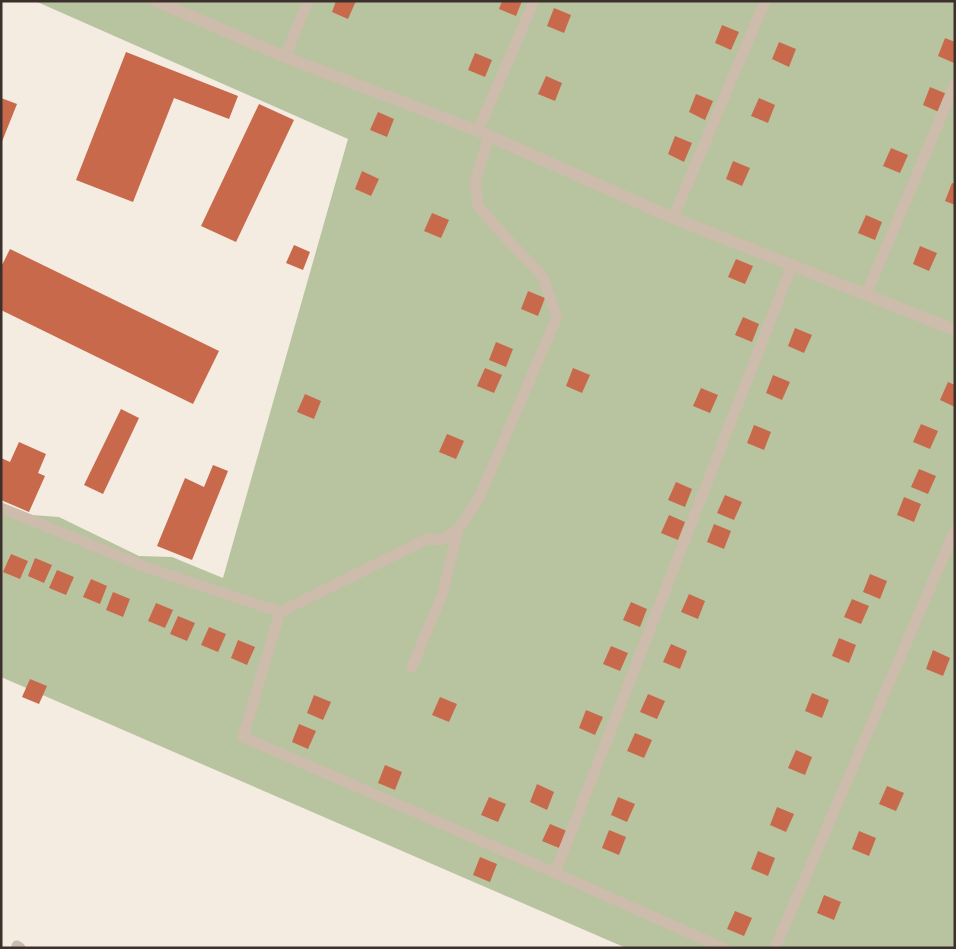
<svg xmlns="http://www.w3.org/2000/svg" width="956" height="949" font-family="'Roboto Condensed',sans-serif">
	<style>
		.green { fill: #b8c4a0 }
		.building { fill: #c8694b }
		.lines { fill: none; stroke-linecap: round; stroke-linejoin: round }
		.lane { stroke: #cdbbac; stroke-width: 11 }
		.street { stroke: #cdbbac; stroke-width: 12 }
	</style>
	<rect width="100%" height="100%" fill="#f4ebe1"/>
	<polygon class="green" points="35,1 955,1 955,948 626,948 1,677 1,503 32,515 59,517 139,556 172,557 223,578 348,139"/>
	<g class="building">
		<polygon points="336,1 356,1 348,19 332,12"/>
		<polygon points="502,1 522,1 516,16 499,9"/>
		<polygon points="554,8 571,15 564,33 547,26"/>
		<polygon points="722,25 739,32 731,50 715,43"/>
		<polygon points="945,38 955,42 954,63 938,56"/>
		<polygon points="779,42 796,49 789,67 772,59"/>
		<polygon points="126,52 238,96 229,119 174,98 133,202 76,180"/>
		<polygon points="475,53 492,60 485,77 468,70"/>
		<polygon points="546,76 562,83 555,101 538,94"/>
		<polygon points="930,87 947,94 939,112 923,105"/>
		<polygon points="696,94 713,101 705,120 689,112"/>
		<polygon points="1,98 17,104 1,144"/>
		<polygon points="759,98 775,105 768,123 751,116"/>
		<polygon points="259,104 294,120 236,242 201,226"/>
		<polygon points="378,112 394,119 387,137 370,130"/>
		<polygon points="675,136 692,143 684,162 668,154"/>
		<polygon points="891,148 908,155 900,173 883,166"/>
		<polygon points="733,161 750,168 742,186 726,179"/>
		<polygon points="362,171 379,179 371,196 355,189"/>
		<polygon points="952,183 955,184 955,205 945,201"/>
		<polygon points="432,213 449,220 441,238 424,231"/>
		<polygon points="866,215 882,222 875,240 858,233"/>
		<polygon points="294,245 310,252 303,270 286,263"/>
		<polygon points="920,246 937,253 929,271 913,264"/>
		<polygon points="10,249 219,351 193,404 1,310 1,267"/>
		<polygon points="736,259 753,266 745,284 728,277"/>
		<polygon points="528,291 545,298 538,316 521,309"/>
		<polygon points="743,317 759,324 752,342 735,335"/>
		<polygon points="795,328 812,335 804,353 788,346"/>
		<polygon points="496,342 513,349 506,367 489,360"/>
		<polygon points="485,368 502,375 494,393 477,386"/>
		<polygon points="573,368 590,375 582,393 566,386"/>
		<polygon points="773,375 790,382 782,400 766,393"/>
		<polygon points="948,382 955,385 955,407 940,400"/>
		<polygon points="701,388 718,395 710,413 693,406"/>
		<polygon points="305,394 321,401 314,419 297,412"/>
		<polygon points="121,409 139,418 103,494 84,485"/>
		<polygon points="921,424 938,431 930,449 913,442"/>
		<polygon points="754,425 771,432 764,450 747,443"/>
		<polygon points="447,434 464,441 456,459 439,452"/>
		<polygon points="19,442 46,454 38,473 45,476 29,512 1,500 1,458 10,462"/>
		<polygon points="213,465 228,471 192,560 157,546 185,478 204,487"/>
		<polygon points="919,469 936,476 928,494 911,487"/>
		<polygon points="676,482 692,489 685,507 668,500"/>
		<polygon points="725,495 742,502 734,520 717,513"/>
		<polygon points="904,497 921,504 914,522 897,515"/>
		<polygon points="669,515 685,522 678,540 661,533"/>
		<polygon points="714,524 731,531 724,549 707,542"/>
		<polygon points="11,554 28,561 20,579 3,572"/>
		<polygon points="35,558 52,565 44,583 28,576"/>
		<polygon points="57,570 74,577 66,595 49,588"/>
		<polygon points="870,574 887,581 880,599 863,592"/>
		<polygon points="91,579 107,586 100,604 83,597"/>
		<polygon points="113,592 130,599 123,617 106,610"/>
		<polygon points="689,594 705,601 698,619 681,612"/>
		<polygon points="852,599 869,606 861,624 844,617"/>
		<polygon points="631,602 647,609 640,627 623,620"/>
		<polygon points="156,603 173,610 165,628 148,621"/>
		<polygon points="178,616 195,623 187,641 170,634"/>
		<polygon points="209,627 226,634 218,652 201,645"/>
		<polygon points="839,638 856,645 849,663 832,656"/>
		<polygon points="238,640 255,647 247,665 231,658"/>
		<polygon points="671,644 687,651 680,669 663,662"/>
		<polygon points="611,646 628,653 620,671 603,664"/>
		<polygon points="933,650 950,658 943,676 926,669"/>
		<polygon points="30,679 47,686 39,704 22,697"/>
		<polygon points="812,693 829,700 822,718 805,711"/>
		<polygon points="648,694 665,701 657,719 640,712"/>
		<polygon points="314,695 331,702 323,720 307,713"/>
		<polygon points="440,697 457,704 449,722 432,715"/>
		<polygon points="586,710 603,717 595,735 579,728"/>
		<polygon points="299,724 316,731 308,749 292,742"/>
		<polygon points="635,733 652,740 644,758 627,751"/>
		<polygon points="796,750 812,757 805,775 788,768"/>
		<polygon points="385,765 402,772 395,790 378,783"/>
		<polygon points="537,784 554,792 547,810 530,802"/>
		<polygon points="887,786 904,793 896,811 879,804"/>
		<polygon points="489,797 506,804 498,822 481,815"/>
		<polygon points="618,797 635,804 627,822 611,815"/>
		<polygon points="777,807 794,814 786,832 770,825"/>
		<polygon points="550,824 567,831 559,848 542,841"/>
		<polygon points="609,830 626,837 619,855 602,848"/>
		<polygon points="859,831 876,838 869,856 852,849"/>
		<polygon points="758,851 775,858 768,876 751,869"/>
		<polygon points="480,857 497,864 490,882 473,875"/>
		<polygon points="824,895 841,902 834,920 817,913"/>
		<polygon points="735,911 752,918 744,936 727,929"/>
	</g>
	<g class="lines">
		<g class="lane">
			<polyline points="285,57 308,1"/>
			<polyline points="478,131 534,1"/>
			<polyline points="673,218 765,1"/>
			<polyline points="866,295 955,84"/>
			<polyline points="1,508 148,568 280,612 427,539 441,540 458,530 478,500 557,317 542,275 508,240 478,206 475,182 489,136"/>
			<polyline points="280,612 243,737 555,873 723,948"/>
			<polyline points="412,667 442,595 458,530"/>
			<polyline points="555,873 792,265"/>
			<polyline points="17,946 20,948"/>
			<polyline points="775,948 955,530"/>
		</g>
		<polyline class="street" points="156,1 285,57 478,131 673,218 955,330"/>
	</g>
	<rect width="956" height="949" fill="none" stroke="#3b302b" stroke-width="5"/>
</svg>
